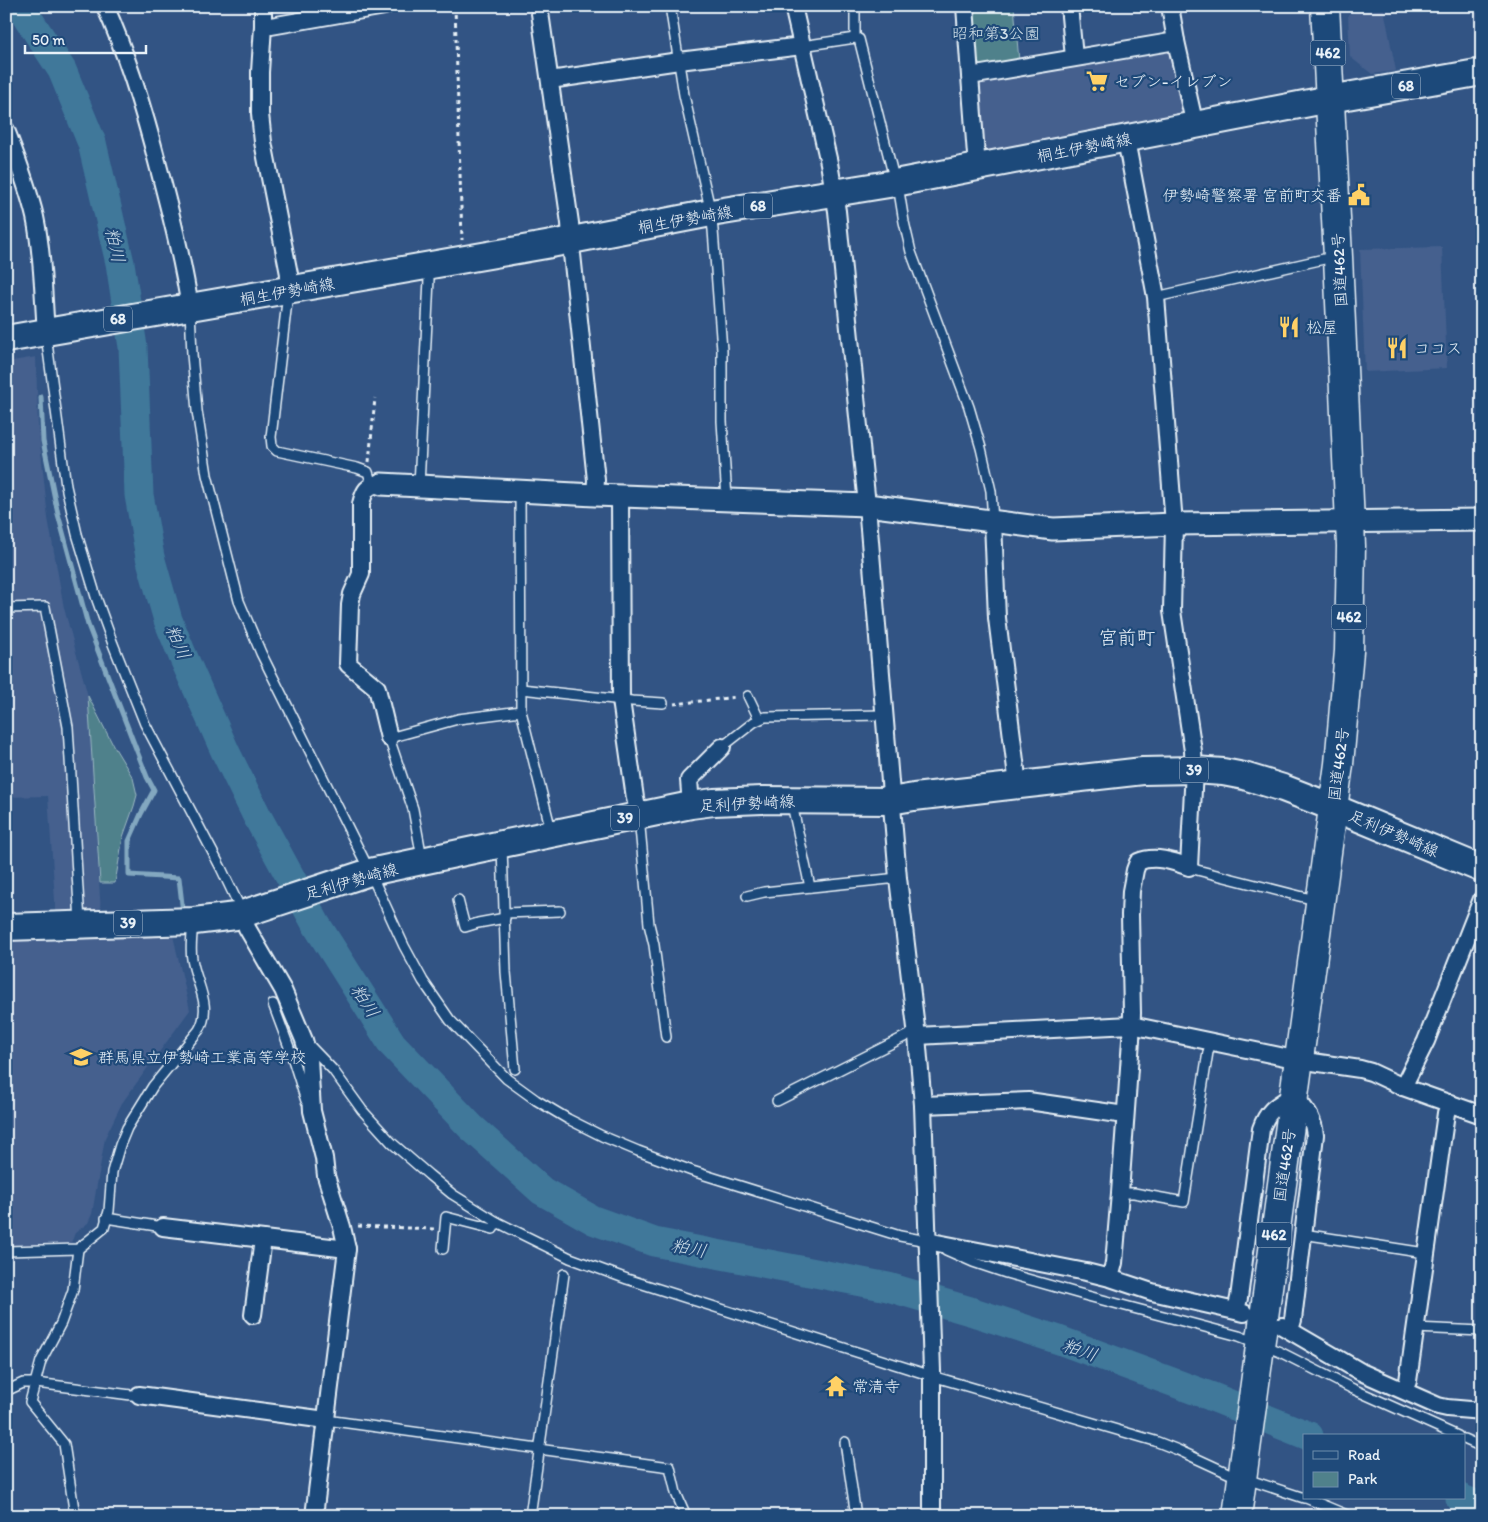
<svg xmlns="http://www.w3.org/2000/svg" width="1488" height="1522" font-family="Itim,'Klee One',sans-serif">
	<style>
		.built { fill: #44608e }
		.green { fill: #50818b; stroke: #9cb9c2 }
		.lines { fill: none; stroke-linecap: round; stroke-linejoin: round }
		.stream { stroke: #83a8c0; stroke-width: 5 }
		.river { stroke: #3f789a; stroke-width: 29 }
		.service-casing { stroke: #e8f1f8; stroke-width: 12 }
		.minor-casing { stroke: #e8f1f8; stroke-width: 20 }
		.tertiary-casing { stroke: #e8f1f8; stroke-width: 25 }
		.primary-casing { stroke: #e8f1f8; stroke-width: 30 }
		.trunk-casing { stroke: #e8f1f8; stroke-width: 31 }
		.path { stroke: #e8f1f8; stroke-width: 3; stroke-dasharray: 4 4; stroke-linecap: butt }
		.service { stroke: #1f4a7a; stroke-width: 9 }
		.minor { stroke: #1f4a7a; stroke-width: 16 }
		.tertiary { stroke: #1f4a7a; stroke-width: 21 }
		.primary { stroke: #1f4a7a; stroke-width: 26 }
		.trunk { stroke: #1f4a7a; stroke-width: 28 }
		.labels { text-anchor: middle; stroke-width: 4.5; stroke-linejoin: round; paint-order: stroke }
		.shield { fill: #1f4a7a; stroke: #acbfd2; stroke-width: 1 }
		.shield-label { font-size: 15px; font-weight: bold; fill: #e8f1f8 }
		.park-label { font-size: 16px; fill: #d1e0e8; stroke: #1f4a7a }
		.poi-label { font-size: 16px; fill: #e8f1f8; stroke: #1f4a7a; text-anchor: start }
		.street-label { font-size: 16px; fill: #e8f1f8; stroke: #1f4a7a }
		.water-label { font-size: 18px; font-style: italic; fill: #cfdfea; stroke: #1f4a7a }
		.quarter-label { font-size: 19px; fill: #e8f1f8; stroke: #1f4a7a }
	</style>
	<rect width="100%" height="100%" fill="#325484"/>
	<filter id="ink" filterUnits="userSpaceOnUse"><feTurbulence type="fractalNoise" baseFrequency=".02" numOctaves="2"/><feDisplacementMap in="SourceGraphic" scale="10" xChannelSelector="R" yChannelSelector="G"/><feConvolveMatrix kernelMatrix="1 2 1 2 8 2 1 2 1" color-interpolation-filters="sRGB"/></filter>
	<g filter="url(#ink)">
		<g class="built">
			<polygon points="1384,9 1396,71 1372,74 1350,57 1348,14"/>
			<polygon points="1171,50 1187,115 983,153 975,84"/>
			<polygon points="1442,247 1447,368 1365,372 1360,249"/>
			<polygon points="36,357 38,424 48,518 64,608 88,696 101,914 56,916 48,796 6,797 6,362"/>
			<polygon points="172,931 190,1010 122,1103 105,1138 92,1214 88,1223 75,1233 71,1243 6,1245 6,937"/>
		</g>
		<g class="green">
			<polygon points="974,6 1014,6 1019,61 982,67 976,60"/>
			<polygon points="88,696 113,745 133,778 137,795 134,806 123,837 115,883 100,883"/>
		</g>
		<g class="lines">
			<polyline class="stream" points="41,397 43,441 58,514 88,625 147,777 154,790 141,814 129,841 129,875 179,878 183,913"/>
			<g class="river">
				<polyline points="20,6 62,70 92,143 120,263 133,347 139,495 150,557 168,620 182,654 225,751 257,816 316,924 392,1044 471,1127 542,1191 593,1220 654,1242 888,1287 970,1311 1059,1340 1210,1396 1309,1436"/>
				<polyline points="1460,1498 1482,1507"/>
			</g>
			<g class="service-casing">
				<g id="service">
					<polyline points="670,6 684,95 711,213 713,230 722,350 722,421 727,499"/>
					<polyline points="855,38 855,6"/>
					<polyline points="802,46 855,38 859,39 895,182"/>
					<polyline points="898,185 904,222 911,252 969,407 981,448 991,491 993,522"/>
					<polyline points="288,293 271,437 272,446 277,451 357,468 368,472 372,485"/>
					<polyline points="1156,297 1324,259 1336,257"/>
					<polyline points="190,310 192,354 197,411 207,475 239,601 261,653 370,872 404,946 423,981 450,1020 507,1079 536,1100 568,1119 602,1136 638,1151 692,1171 900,1236 927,1241"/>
					<polyline points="46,335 66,486 77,534 97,600 113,644 145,724 221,868 242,912"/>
					<polyline points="419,486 429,279 427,267"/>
					<polyline points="520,491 521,711 551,830"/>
					<polyline points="6,608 45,607 68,727 80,922"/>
					<polyline points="521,689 632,701 663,703"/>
					<polyline points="748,696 759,719"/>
					<polyline points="722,747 754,722 765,717 884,715"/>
					<polyline points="793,803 793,809 810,887"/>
					<polyline points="639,817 649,924 654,945 666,1037"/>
					<polyline points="502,846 506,972 515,1069"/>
					<polyline points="422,858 413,809 389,738 458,719 521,711"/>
					<polyline points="1189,867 1197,870 1319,901"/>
					<polyline points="747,896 764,892 898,878"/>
					<polyline points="458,900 465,927 478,923 505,918"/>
					<polyline points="505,913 560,911"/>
					<polyline points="273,1004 289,1047 306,1101"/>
					<polyline points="307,1043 333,1070 362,1110 392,1143 429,1175 452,1194 497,1222 570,1258 627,1279 932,1376 1155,1441 1178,1450 1228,1473 1304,1498"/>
					<polyline points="777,1101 916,1031"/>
					<polyline points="1120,1193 1134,1193 1184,1202 1208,1052 1211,1042"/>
					<polyline points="106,1218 163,1227"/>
					<polyline points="1303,1234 1425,1253"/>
					<polyline points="443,1249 446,1217 493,1229 497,1222"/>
					<polyline points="946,1250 973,1262 1006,1273 1084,1295 1239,1336 1280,1352 1353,1389 1458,1436"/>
					<path d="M6,1251L78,1249L104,1228L109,1211L112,1172L120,1145L127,1128L153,1086L199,1030C213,1006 196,984 192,959C190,948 192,935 193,924"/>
					<polyline points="1415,1328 1482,1331"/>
					<polyline points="6,1391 23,1383 36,1383 131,1395 139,1395"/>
					<polyline points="326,1420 670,1467 676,1493 686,1516"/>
					<polyline points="1464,1439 1482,1447"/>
					<polyline points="845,1442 856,1516"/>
					<polyline points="1306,1498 1349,1516"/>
					<polyline points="75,1516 64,1444 30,1402 41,1361 61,1323 73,1290 78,1249"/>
					<polyline points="530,1516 564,1274"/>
				</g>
			</g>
			<g class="minor-casing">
				<g id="minor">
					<path d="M105,6C129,59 145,114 159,169C171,215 183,261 190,308"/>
					<polyline points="263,6 263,26 260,72 260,114 263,142 289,274 288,291"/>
					<polyline points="539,6 570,223 572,254 596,480 595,495"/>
					<polyline points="793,6 829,163 837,211 867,505 898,878 917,1036 923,1105 932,1371 932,1516"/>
					<polyline points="965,6 970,76 1176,41"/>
					<polyline points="1069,6 1074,57"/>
					<polyline points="1170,6 1176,41 1195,126"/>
					<polyline points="263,26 271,26 385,6"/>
					<polyline points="970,76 977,168"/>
					<polyline points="550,80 679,61 802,46"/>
					<path d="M6,130C17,159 28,187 35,217C43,255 43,294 46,332"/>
					<path d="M381,484C367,485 364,491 361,504V574L352,594L350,605L348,664L377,688L389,738"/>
					<polyline points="620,496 621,700 635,798 639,815"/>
					<polyline points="993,522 997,618 1018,785"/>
					<polyline points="691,805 689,780 722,747"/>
					<polyline points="243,914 247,928 283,990 304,1040 309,1058 312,1111 324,1158 326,1176 342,1227 347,1249 314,1516"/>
					<polyline points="917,1036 1131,1025 1299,1060 1360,1069 1371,1072 1403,1087 1482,1115"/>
					<polyline points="1403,1087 1426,1041 1482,899"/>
					<polyline points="923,1105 1028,1101 1125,1115"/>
					<polyline points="163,1227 347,1249"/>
					<polyline points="927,1241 1086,1272 1110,1278 1152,1292 1244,1313"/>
					<path d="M1110,1278L1114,1263L1120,1193L1131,1040L1132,1013L1130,915L1131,891L1135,870L1138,862C1154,855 1173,861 1189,867L1194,770L1193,751L1172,611L1174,524L1156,297L1126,140"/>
					<path d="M1236,1310L1239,1298L1261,1129C1268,1109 1276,1106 1294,1095C1305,1110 1313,1116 1315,1135L1293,1320L1290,1330"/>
					<polyline points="253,1315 263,1239"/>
					<polyline points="1282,1326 1361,1372 1438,1406 1447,1408 1482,1411"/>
					<polyline points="1404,1390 1408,1381 1446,1113 1450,1103"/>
					<polyline points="139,1395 326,1420"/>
				</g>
			</g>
			<g class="tertiary-casing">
				<polyline id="tertiary" points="381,484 595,495 867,505 1053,529 1174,524 1482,520"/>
			</g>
			<g class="primary-casing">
				<g id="primary">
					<polyline points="6,339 546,245 711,213 895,183 1330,99 1482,72"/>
					<polyline points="6,927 194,921 236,916 370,872 502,844 691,805 714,802 762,800 890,801 914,797 1143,771 1194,770 1223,772 1244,776 1283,788 1332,807 1482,869"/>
				</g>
			</g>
			<g class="trunk-casing">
				<polyline id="trunk" points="1237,1516 1339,764 1349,651 1351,546 1338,257 1325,6"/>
			</g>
			<g class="path">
				<polyline points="455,6 462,240"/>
				<polyline points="369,462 375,398"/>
				<polyline points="674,704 737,697"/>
				<polyline points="358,1226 434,1229"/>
			</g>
			<use href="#service" class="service"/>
			<use href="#minor" class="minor"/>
			<use href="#tertiary" class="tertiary"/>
			<use href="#primary" class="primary"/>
			<use href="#trunk" class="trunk"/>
		</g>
	</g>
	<defs>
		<g id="supermarket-bare" transform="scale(1.725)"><path d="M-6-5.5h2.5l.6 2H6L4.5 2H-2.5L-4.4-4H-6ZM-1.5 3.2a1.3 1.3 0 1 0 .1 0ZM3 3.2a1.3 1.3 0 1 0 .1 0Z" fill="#ffd166" stroke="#1f4a7a" stroke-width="2.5" paint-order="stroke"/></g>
		<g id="civic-bare" transform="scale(1.725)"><path d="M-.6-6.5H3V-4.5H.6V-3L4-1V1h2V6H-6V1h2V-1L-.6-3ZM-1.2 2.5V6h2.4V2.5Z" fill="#ffd166" stroke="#1f4a7a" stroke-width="2.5" paint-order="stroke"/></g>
		<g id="restaurant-bare" transform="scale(1.725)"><path d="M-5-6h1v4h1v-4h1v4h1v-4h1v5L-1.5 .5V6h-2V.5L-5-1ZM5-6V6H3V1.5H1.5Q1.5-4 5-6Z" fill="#ffd166" stroke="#1f4a7a" stroke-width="2.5" paint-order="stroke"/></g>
		<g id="school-bare" transform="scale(1.725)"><path d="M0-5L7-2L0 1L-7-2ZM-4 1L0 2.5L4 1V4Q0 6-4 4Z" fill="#ffd166" stroke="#1f4a7a" stroke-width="2.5" paint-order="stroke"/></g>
		<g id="temple-bare" transform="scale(1.725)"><path d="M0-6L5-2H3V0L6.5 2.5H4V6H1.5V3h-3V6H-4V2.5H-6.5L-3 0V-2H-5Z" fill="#ffd166" stroke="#1f4a7a" stroke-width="2.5" paint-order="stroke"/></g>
	</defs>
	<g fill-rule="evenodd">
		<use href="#supermarket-bare" x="1097" y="81"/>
		<use href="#civic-bare" x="1359" y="195"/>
		<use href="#restaurant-bare" x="1289" y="327"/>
		<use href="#restaurant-bare" x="1397" y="348"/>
		<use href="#school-bare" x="81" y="1057"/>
		<use href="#temple-bare" x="836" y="1386"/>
	</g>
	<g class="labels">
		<g class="shield">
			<rect x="1310.5" y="40.5" width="35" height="25" rx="4"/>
			<rect x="1392" y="73.5" width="28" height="25" rx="4"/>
			<rect x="744" y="193.5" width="28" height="25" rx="4"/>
			<rect x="104" y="306.5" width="28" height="25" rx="4"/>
			<rect x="1331.5" y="604.5" width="35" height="25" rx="4"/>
			<rect x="1180" y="757.5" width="28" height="25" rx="4"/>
			<rect x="611" y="805.5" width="28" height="25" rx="4"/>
			<rect x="114" y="910.5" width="28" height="25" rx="4"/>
			<rect x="1256.5" y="1222.5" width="35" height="25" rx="4"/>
		</g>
		<g class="shield-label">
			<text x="1328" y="58">462</text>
			<text x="1406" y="91">68</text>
			<text x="758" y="211">68</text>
			<text x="118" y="324">68</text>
			<text x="1349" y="622">462</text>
			<text x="1194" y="775">39</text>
			<text x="625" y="823">39</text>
			<text x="128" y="928">39</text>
			<text x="1274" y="1240">462</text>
		</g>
		<g class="park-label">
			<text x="996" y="39">昭和第3公園</text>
		</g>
		<g class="poi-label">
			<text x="1114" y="87">セブン-イレブン</text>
			<text x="1342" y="201" text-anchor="end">伊勢崎警察署 宮前町交番</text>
			<text x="1306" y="333">松屋</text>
			<text x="1414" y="354">ココス</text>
			<text x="98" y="1063">群馬県立伊勢崎工業高等学校</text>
			<text x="852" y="1392">常清寺</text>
		</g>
		<g class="street-label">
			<text transform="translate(1084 147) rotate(-11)" y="6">桐生伊勢崎線</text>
			<text transform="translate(685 219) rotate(-10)" y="6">桐生伊勢崎線</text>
			<text transform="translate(1339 270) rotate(-93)" y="6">国道462号</text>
			<text transform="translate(287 291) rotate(-10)" y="6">桐生伊勢崎線</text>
			<text transform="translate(1338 764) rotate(-83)" y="6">国道462号</text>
			<text transform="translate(747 803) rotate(-3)" y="6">足利伊勢崎線</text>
			<text transform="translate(1394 833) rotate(23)" y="6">足利伊勢崎線</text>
			<text transform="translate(351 881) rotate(-16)" y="6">足利伊勢崎線</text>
			<text transform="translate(1284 1165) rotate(-82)" y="6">国道462号</text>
		</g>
		<g class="water-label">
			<text transform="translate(115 245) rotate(78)" y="6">粕川</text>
			<text transform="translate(178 642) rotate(66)" y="6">粕川</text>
			<text transform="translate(365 1001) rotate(57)" y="6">粕川</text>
			<text transform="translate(689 1248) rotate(11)" y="6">粕川</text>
			<text transform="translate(1080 1350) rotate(19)" y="6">粕川</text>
		</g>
		<g class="quarter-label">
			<text x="1127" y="644">宮前町</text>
		</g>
	</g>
	<rect width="1488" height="1522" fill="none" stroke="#1f4a7a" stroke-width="25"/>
	<rect x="12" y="12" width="1463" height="1497" fill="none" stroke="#e8f1f8" stroke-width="2" filter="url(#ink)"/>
	<rect x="1303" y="1434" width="162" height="65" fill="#1f4a7a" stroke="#6f8dac"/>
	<rect x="1313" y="1451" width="25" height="8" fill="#1f4a7a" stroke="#6f8dac"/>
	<text x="1348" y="1460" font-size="15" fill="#e8f1f8">Road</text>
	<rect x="1313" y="1472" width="25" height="15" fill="#50818b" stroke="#6f8dac"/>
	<text x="1348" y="1484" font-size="15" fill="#e8f1f8">Park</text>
	<path d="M25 45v8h121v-8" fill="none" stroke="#e8f1f8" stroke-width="2.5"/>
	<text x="32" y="45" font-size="15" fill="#e8f1f8" stroke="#1f4a7a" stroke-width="4" paint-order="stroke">50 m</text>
</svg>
